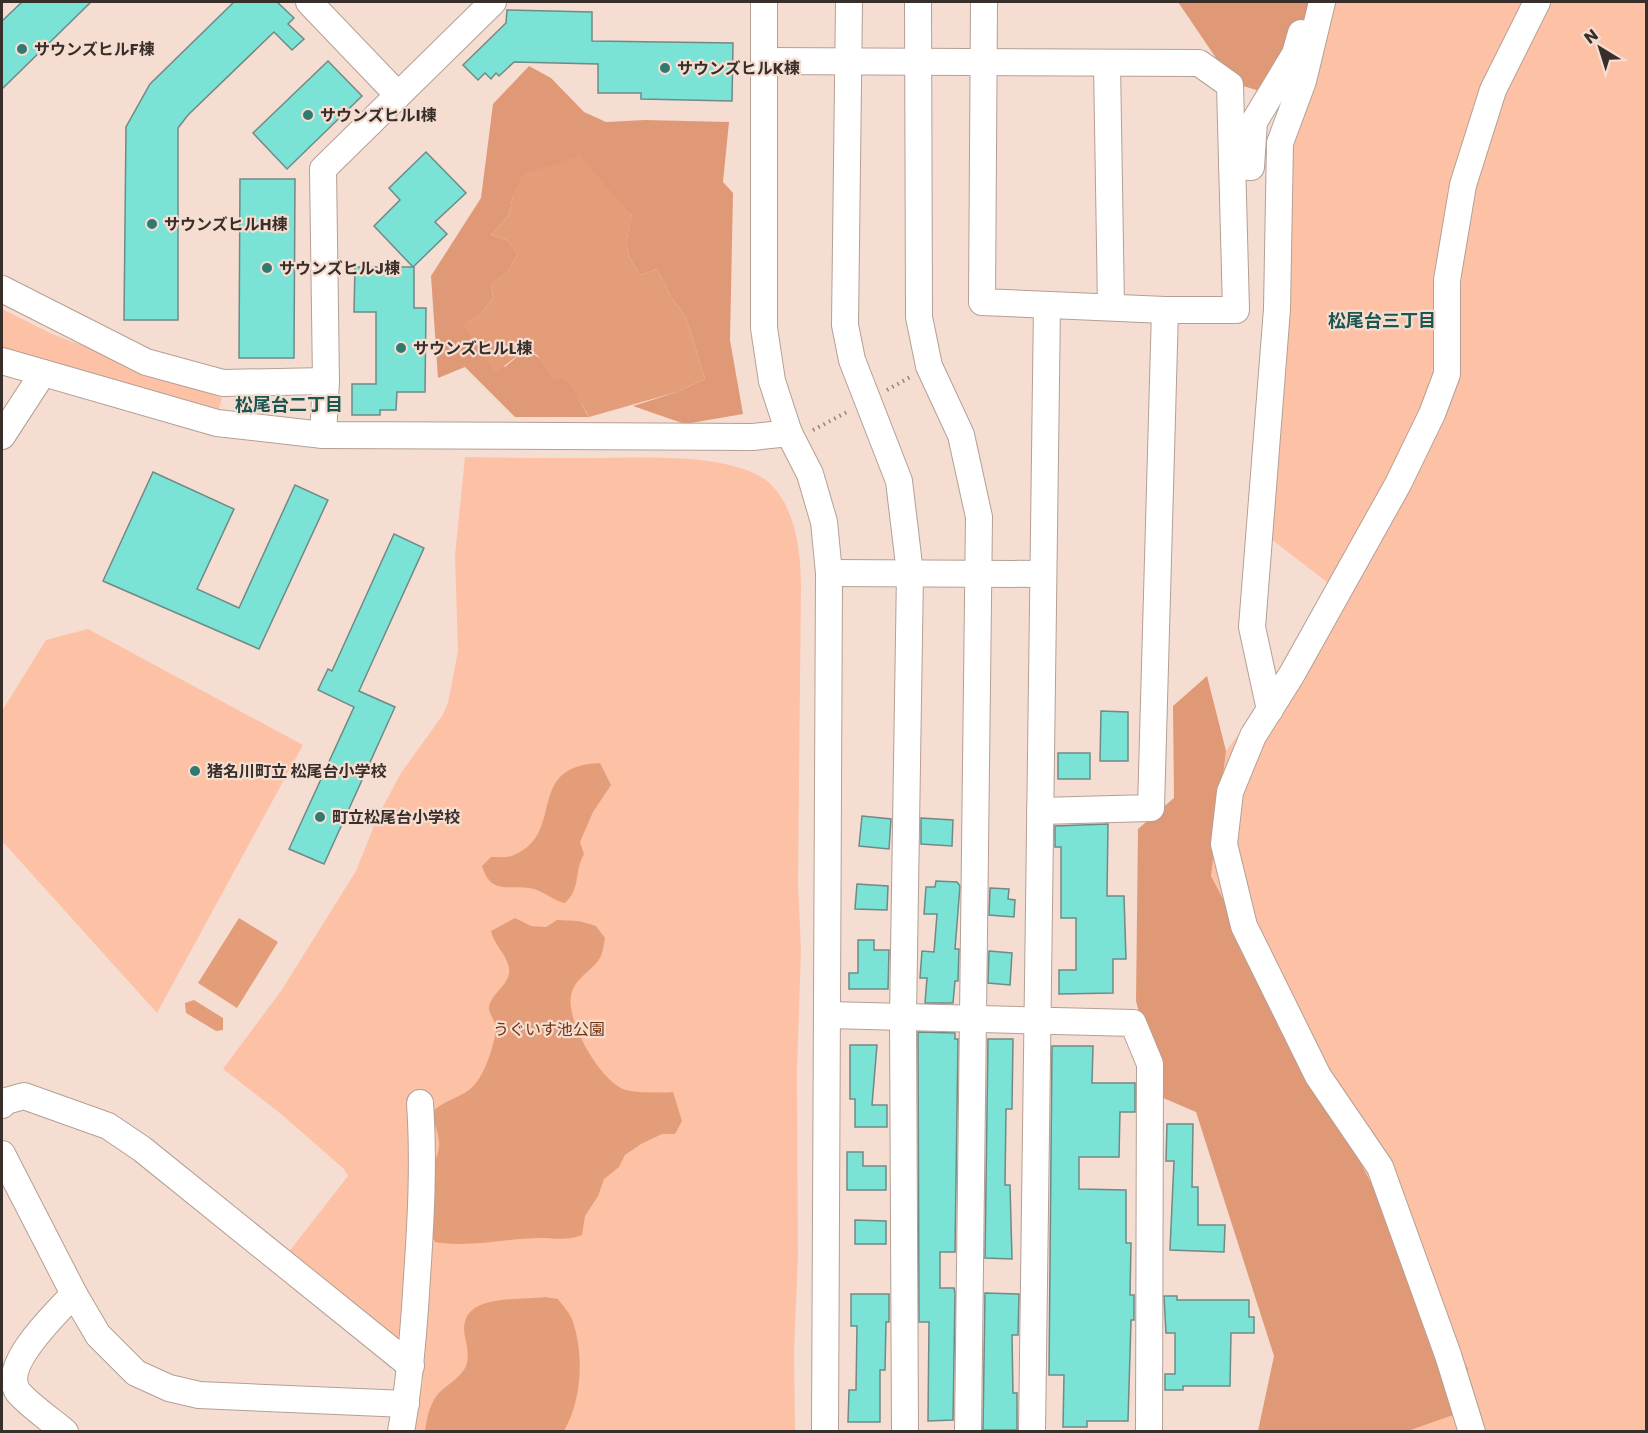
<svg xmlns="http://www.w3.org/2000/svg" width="1648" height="1433" font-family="Poppins,'Noto Sans JP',sans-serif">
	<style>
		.green { fill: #fdc2a6 }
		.forest { fill: #e09976 }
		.water { fill: #e49d79 }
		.building { fill: #7be2d6; stroke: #708a86; stroke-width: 1.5 }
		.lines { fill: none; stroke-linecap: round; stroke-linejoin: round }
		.minor-casing { stroke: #b59f94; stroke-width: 28 }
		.path { stroke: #94847c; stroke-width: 4; stroke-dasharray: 1.5 4.5; stroke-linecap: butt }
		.minor { stroke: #fff; stroke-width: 26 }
		.poi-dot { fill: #327972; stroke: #f5ddd2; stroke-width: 2 }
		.labels { text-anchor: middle; stroke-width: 4.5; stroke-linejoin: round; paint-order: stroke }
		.poi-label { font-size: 16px; font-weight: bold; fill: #382f2a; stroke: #f5ddd2; text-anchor: start }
		.park-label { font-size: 16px; fill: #73330b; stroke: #f5ddd2 }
		.neighbourhood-label { font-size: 18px; font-weight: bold; fill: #1c5650; stroke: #f5ddd2 }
	</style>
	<rect width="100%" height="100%" fill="#f5ddd2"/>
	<g class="green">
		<polygon points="1318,2 1646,2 1646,1431 1408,1431 1456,1413 1211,876 1226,751 1345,596 1250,523 1287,96"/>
		<polygon points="2,309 52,334 222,398 219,409 2,353"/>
		<path d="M465,457C507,458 550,458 593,458C639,458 730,452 767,481C796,505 801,553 801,587L798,884L801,949L797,1071L798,1257L794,1351L795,1431H412L423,1381L419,1364L288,1253L348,1176L344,1169L281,1114L223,1069L281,991L356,871L378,816L401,773L442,716L448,703L458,651L455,556Z"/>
		<polygon points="88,629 303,745 157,1013 2,841 2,711 46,640"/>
	</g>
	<g class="forest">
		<polygon points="1178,2 1315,2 1286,99 1233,83"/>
		<path d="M529,66L551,78L584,112L606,122L645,120L729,122L723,182L733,193L730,340L743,414L685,424L633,406L677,392L705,379L686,317L671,297L657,269L641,275C623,252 625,243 632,215L513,195L509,215L491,235L507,240L518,254L507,273L491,284L493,298L481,314L463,324L505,367L526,349C530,351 564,376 567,380C576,390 581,406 589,417H515L465,367L438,378L431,276L481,198L493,104Z"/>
		<polygon points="1207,676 1226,751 1211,876 1468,1369 1456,1414 1408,1431 1258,1431 1274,1356 1196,1112 1161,1097 1136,1001 1138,829 1174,798 1173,706"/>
	</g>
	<g class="water">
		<path d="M580,156L632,216C625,243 623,252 641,275L657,269L671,297L686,317L705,379L677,392L589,417L567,380L553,379L537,355L526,349L495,373L462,324L481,314L493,298L491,284L507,273L518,254L507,240L491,235L509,215L513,195L523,174Z"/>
		<path d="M600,763L611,785L593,812L580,842L584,854C574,871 581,889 565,903C554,901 545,892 534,889C508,883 492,897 482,866L491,857C498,857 508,858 514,855C567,833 523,766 600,763Z"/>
		<polygon points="239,918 278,942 237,1008 198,983"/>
		<path d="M515,918L531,926L546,927L557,920L579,921L596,926L605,938C604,943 603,951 601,956C594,970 577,976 572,992C563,1017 599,1079 623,1089C631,1093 663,1093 673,1092L682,1121L675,1134H662L641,1144L625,1155L619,1167L604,1179L598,1196L585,1216L582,1235C568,1241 556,1238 541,1238C506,1238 470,1248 435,1242C425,1223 427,1191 433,1169C434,1162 438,1155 439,1147C440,1134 433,1124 433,1111C444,1101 458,1098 469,1090C484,1079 493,1048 496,1031C497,1023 490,1016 489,1009C489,992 515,984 508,964C504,952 494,944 491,931Z"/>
		<polygon points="194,1000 223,1018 223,1030 216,1031 186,1013 185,1003"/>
		<path d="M545,1297L558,1299C563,1306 571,1314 573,1322C584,1356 582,1400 564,1431H425C427,1417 430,1400 442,1390C450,1383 459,1378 465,1368C470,1360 467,1345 465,1337C456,1292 517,1301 545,1297Z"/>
	</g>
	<g class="building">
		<polygon points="22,2 91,2 2,89 2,21"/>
		<polygon points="234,2 277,2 294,18 288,24 304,39 292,50 274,32 188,115 178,128 178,320 124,320 126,127 150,84"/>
		<polygon points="507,10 592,12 592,41 733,43 732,101 641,99 641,93 598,93 598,64 514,62 499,76 496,73 491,79 485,73 478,80 463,65 506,23"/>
		<polygon points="328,61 362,96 287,169 253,133"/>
		<polygon points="426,152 466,193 435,222 447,234 413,267 374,226 400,200 389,188"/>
		<polygon points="240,179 295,179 294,358 239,358"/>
		<polygon points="355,267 414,267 414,308 426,308 425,392 397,392 396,410 380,410 380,415 352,415 352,384 376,384 376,312 354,312"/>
		<polygon points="153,472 234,509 197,589 239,608 295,485 328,500 259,649 103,581"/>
		<polygon points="394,534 424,548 359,691 395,707 324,864 289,849 354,707 318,690 328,669 332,671"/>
		<polygon points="1101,711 1128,712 1128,761 1100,761"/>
		<rect x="1058" y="753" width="32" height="26"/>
		<polygon points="862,816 891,819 889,849 859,846"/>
		<polygon points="921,818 953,820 952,846 921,844"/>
		<polygon points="1108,824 1107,896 1124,896 1126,959 1113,959 1113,993 1059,994 1059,970 1076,970 1076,918 1061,918 1061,847 1055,847 1055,826"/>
		<polygon points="936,881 957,882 960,886 955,949 959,949 958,981 955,981 953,1003 925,1003 927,978 920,978 922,951 934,952 937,914 924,914 926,887 935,887"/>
		<polygon points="857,884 888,886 887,910 855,909"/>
		<polygon points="990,888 1009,889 1008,899 1015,900 1014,917 989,915"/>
		<polygon points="858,940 874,940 874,950 889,950 888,989 849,989 849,973 858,973"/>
		<polygon points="989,951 1012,953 1010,985 988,983"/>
		<polygon points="918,1032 955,1033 955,1039 958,1039 955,1252 940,1252 940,1288 954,1288 955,1293 953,1420 928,1421 929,1322 919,1322"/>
		<polygon points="988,1039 1013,1039 1012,1109 1006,1109 1005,1185 1010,1185 1012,1259 985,1258"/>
		<polygon points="850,1045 877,1045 872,1105 887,1105 887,1127 855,1127 855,1099 850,1099"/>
		<polygon points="1052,1046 1093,1046 1092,1083 1135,1083 1135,1112 1120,1112 1119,1157 1079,1157 1079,1189 1126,1190 1126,1243 1131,1243 1130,1295 1134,1295 1134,1320 1131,1320 1128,1421 1087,1421 1087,1427 1063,1427 1064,1375 1049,1375"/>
		<polygon points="1167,1124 1193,1124 1192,1187 1198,1187 1198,1225 1225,1225 1224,1252 1170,1250 1174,1161 1166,1161"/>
		<polygon points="847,1152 863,1152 863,1166 886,1166 886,1190 847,1190"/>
		<polygon points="855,1220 886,1221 886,1244 855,1244"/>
		<polygon points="985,1293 1019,1294 1018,1335 1012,1335 1013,1393 1017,1393 1017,1430 983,1430"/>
		<polygon points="851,1294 889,1294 889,1322 886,1322 885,1370 880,1370 880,1422 848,1422 849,1390 856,1390 857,1326 851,1326"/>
		<polygon points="1164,1296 1177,1296 1177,1300 1249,1300 1249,1317 1254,1317 1254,1333 1231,1333 1230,1386 1183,1386 1183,1390 1165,1390 1165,1374 1175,1374 1175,1333 1166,1333"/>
	</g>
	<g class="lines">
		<g class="minor-casing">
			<g id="minor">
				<polyline points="309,2 398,95"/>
				<polyline points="764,2 764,328 772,381 789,433 810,474 824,522 829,573 825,1432"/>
				<polyline points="849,2 845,325 852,360 899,481 910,573 903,1017 905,1432"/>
				<polyline points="918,2 919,317 929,366 961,435 979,517 968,1432"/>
				<polyline points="984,2 982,302 1165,310"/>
				<polyline points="764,61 1199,63 1230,85 1236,310 1165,310 1151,808 1040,811"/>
				<polyline points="1107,63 1111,307"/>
				<polyline points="1232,166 1251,167 1254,122 1295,54 1301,33"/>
				<polyline points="2,289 146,362 223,383 326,381"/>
				<polyline points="2,361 217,423 323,435 753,437 789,433"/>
				<polyline points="323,435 326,381 323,169 493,2"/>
				<polyline points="2,436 43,373"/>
				<polyline points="829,573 1043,574"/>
				<polyline points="1270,710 1252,627 1277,309 1280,143 1303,81 1322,2"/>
				<polyline points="829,1015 1133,1023 1150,1064 1149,1432"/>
				<polyline points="2,1105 6,1101 24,1096 108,1126 142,1149 411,1366"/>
				<polyline points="2,1154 74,1294 98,1335 136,1373 169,1388 199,1395 406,1404"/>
				<path d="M65,1432C50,1419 31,1407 18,1392C0,1366 56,1313 74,1294"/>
				<path d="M401,1432C410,1380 414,1329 417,1277C421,1219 424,1161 420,1103"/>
				<polyline points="1032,1432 1047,305"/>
				<polyline points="1472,1432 1448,1355 1380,1167 1318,1076 1244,926 1224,844 1230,792 1253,736 1292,674 1398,484 1432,414 1447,374 1447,280 1463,185 1493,90 1537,2"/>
			</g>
		</g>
		<g class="path">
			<polyline points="887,390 912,376"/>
			<polyline points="813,430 849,411"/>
		</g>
		<use href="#minor" class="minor"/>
	</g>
	<g class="poi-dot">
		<circle cx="22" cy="49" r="6"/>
		<circle cx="665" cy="68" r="6"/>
		<circle cx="308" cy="115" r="6"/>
		<circle cx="152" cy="224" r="6"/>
		<circle cx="267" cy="268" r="6"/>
		<circle cx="401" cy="348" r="6"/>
		<circle cx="195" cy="771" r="6"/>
		<circle cx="320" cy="817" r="6"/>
	</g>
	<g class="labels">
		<g class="poi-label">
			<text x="34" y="55">サウンズヒルF棟</text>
			<text x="677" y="74">サウンズヒルK棟</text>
			<text x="320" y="121">サウンズヒルI棟</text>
			<text x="164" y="230">サウンズヒルH棟</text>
			<text x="279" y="274">サウンズヒルJ棟</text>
			<text x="413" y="354">サウンズヒルL棟</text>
			<text x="207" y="777">猪名川町立 松尾台小学校</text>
			<text x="332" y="823">町立松尾台小学校</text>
		</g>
		<g class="park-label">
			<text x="549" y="1035">うぐいす池公園</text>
		</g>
		<g class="neighbourhood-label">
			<text x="1382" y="327">松尾台三丁目</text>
			<text x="289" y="411">松尾台二丁目</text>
		</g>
	</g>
	<rect width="1648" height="1433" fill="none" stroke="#382f2a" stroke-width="6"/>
	<g transform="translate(1600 48) rotate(322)" stroke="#f5ddd2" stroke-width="4.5" paint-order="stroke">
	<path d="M0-4.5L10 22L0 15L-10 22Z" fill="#382f2a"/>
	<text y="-9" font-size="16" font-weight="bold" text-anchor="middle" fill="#382f2a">N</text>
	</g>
</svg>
